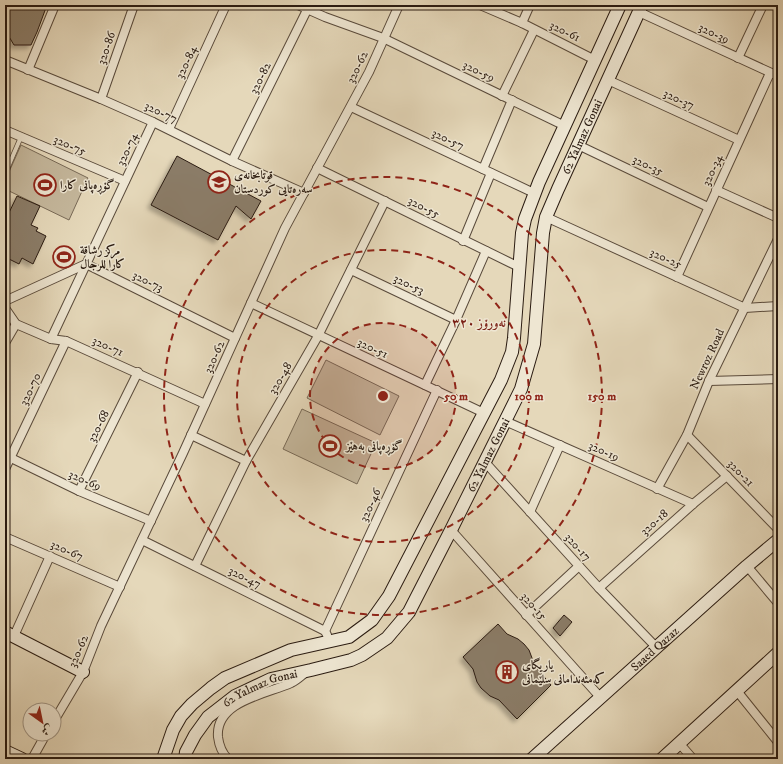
<svg xmlns="http://www.w3.org/2000/svg" width="783" height="764" font-family="'IM FELL DW Pica',Amiri,serif">
	<style>
		.green { fill: #c5b89d; stroke: #786a57 }
		.building { fill: #8b7d69; stroke: #2a1b11; filter: url(#shadow) }
		.lines { fill: none; stroke-linecap: round; stroke-linejoin: round }
		.lane-casing { stroke: #594a3b; stroke-width: 5.5 }
		.street-casing { stroke: #594a3b; stroke-width: 10 }
		.secondary-casing { stroke: #2a1b11; stroke-width: 14 }
		.lane { stroke: #eee6d2; stroke-width: 4 }
		.street { stroke: #eee6d2; stroke-width: 8 }
		.secondary { stroke: #eee6d2; stroke-width: 12 }
		.ring { fill: none; stroke: #8f2418; stroke-width: 2; stroke-dasharray: 7 5 }
		.labels { text-anchor: middle; stroke-width: 3; stroke-linejoin: round; paint-order: stroke }
		.street-label { font-size: 12px; fill: #2a1b11; stroke: #eee6d2 }
		.poi-label { font-size: 12px; font-weight: bold; fill: #2a1b11; stroke: #eee6d2; text-anchor: start }
		.neighbourhood-label { font-size: 13px; font-weight: bold; fill: #7a1f14; stroke: #eee6d2 }
		.centre { fill: #8f2418; stroke: #eee6d2; stroke-width: 2 }
		.ring-label { font-size: 12px; text-anchor: middle; font-weight: bold; fill: #8f2418; stroke: #eee6d2; stroke-width: 3; stroke-linejoin: round; paint-order: stroke }
	</style>
	<defs>
		<filter id="shadow"><feDropShadow dx="-3.5" dy="3.5" stdDeviation="2" flood-color="#0004"/></filter>
	</defs>
	<rect width="100%" height="100%" fill="#e5d8ba"/>
	<filter id="stains"><feTurbulence type="fractalNoise" baseFrequency=".005" numOctaves="4"/><feColorMatrix values="0 0 0 0 .2 0 0 0 0 .09 0 0 0 0 .02 0 0 0 .5 -.17"/></filter>
	<radialGradient id="worn" r=".72"><stop offset=".6" stop-color="#630" stop-opacity="0"/><stop offset="1" stop-color="#630" stop-opacity=".3"/></radialGradient>
	<g class="green">
		<polygon points="21,145 88,178 69,220 5,189 5,181"/>
		<polygon points="326,360 399,396 380,435 307,398"/>
		<polygon points="302,409 376,443 357,484 283,449"/>
	</g>
	<g class="building">
		<polygon points="6,5 47,5 37,32 31,45 14,45 8,35"/>
		<polygon points="177,156 261,201 251,219 236,206 218,240 151,205"/>
		<polygon points="17,196 40,206 31,225 38,228 36,231 46,236 33,264 22,258 19,264 5,257 5,221"/>
		<polygon points="564,615 572,622 560,636 553,628"/>
		<polygon points="498,624 507,634 518,639 524,644 529,650 535,666 551,685 517,719 499,700 490,696 481,688 477,682 473,669 463,657"/>
	</g>
	<g class="lines">
		<g class="lane-casing">
			<polyline id="lane" points="5,174 21,137"/>
		</g>
		<g class="street-casing">
			<g id="street">
				<polyline points="298,5 325,17 383,38 565,126"/>
				<polyline points="480,5 522,23 595,60"/>
				<polyline points="639,12 778,76"/>
				<polyline points="522,23 530,5"/>
				<polyline points="738,58 763,5"/>
				<polyline points="5,60 101,99 153,122 232,161 304,193"/>
				<polyline points="28,70 55,5"/>
				<polyline points="608,80 739,140"/>
				<polyline points="502,96 534,30"/>
				<polyline points="101,99 134,5"/>
				<polyline points="351,107 534,193"/>
				<polyline points="169,129 226,5"/>
				<polyline points="5,130 125,181"/>
				<polyline points="578,145 708,207"/>
				<polyline points="232,161 309,6"/>
				<polyline points="317,168 519,267"/>
				<polyline points="483,169 512,100"/>
				<polyline points="716,190 778,218"/>
				<polyline points="546,217 745,308 778,306"/>
				<polyline points="463,241 491,173"/>
				<polyline points="351,270 456,320"/>
				<polyline points="677,277 770,73"/>
				<polyline points="5,301 86,264 235,338"/>
				<polyline points="251,303 484,413"/>
				<polyline points="5,308 16,324 51,339 66,341 205,404"/>
				<polyline points="51,339 153,122"/>
				<polyline points="5,343 16,324"/>
				<polyline points="709,381 778,379"/>
				<polyline points="425,385 456,320 486,251"/>
				<polyline points="505,421 693,504"/>
				<polyline points="191,435 246,461"/>
				<polyline points="687,435 778,529"/>
				<polyline points="11,458 79,491 151,521"/>
				<polyline points="484,461 599,588 656,647"/>
				<polyline points="5,469 66,341"/>
				<polyline points="657,489 687,435 709,381 778,239"/>
				<polyline points="79,491 138,372"/>
				<polyline points="530,512 560,445"/>
				<polyline points="451,530 600,697"/>
				<polyline points="5,537 120,587"/>
				<polyline points="142,540 325,631 327,635"/>
				<polyline points="195,566 246,461 318,336 385,201"/>
				<polyline points="747,566 778,603"/>
				<polyline points="599,588 693,504 727,476"/>
				<polyline points="526,615 579,566"/>
				<polyline points="325,631 437,390"/>
				<polyline points="14,636 50,556"/>
				<polyline points="737,691 778,742"/>
				<polyline points="54,721 83,672 101,626 183,453 285,228 369,72 399,5"/>
				<polyline points="679,743 693,759"/>
				<polyline points="32,759 46,734"/>
				<path d="M228,759C222,753 219,745 218,737C215,701 267,694 291,683C297,680 301,676 306,672"/>
			</g>
		</g>
		<g class="secondary-casing">
			<g id="secondary">
				<polyline points="5,632 83,672"/>
				<polyline points="5,751 22,759"/>
				<polyline points="163,759 173,730 181,716 192,704 211,688 225,678 291,650 349,637 372,620 389,596 501,380 512,352 514,338 522,233 525,219 539,182 620,5"/>
				<path id="s1" d="M185,759L186,752L195,735L208,717L235,696L271,679L311,670L351,660L362,655L387,638L409,612L451,530L521,389L534,344L543,233L546,217L558,189L642,5"/>
				<path id="s2" d="M532,759L747,566L778,540"/>
				<polyline points="662,759 778,653"/>
			</g>
		</g>
		<use href="#lane" class="lane"/>
		<use href="#street" class="street"/>
		<use href="#secondary" class="secondary"/>
	</g>
	<circle cx="383" cy="396" r="73" fill="#8f2418" fill-opacity=".12"/>
	<g class="ring">
		<circle cx="383" cy="396" r="73"/>
		<circle cx="383" cy="396" r="146"/>
		<circle cx="383" cy="396" r="219"/>
	</g>
	<defs>
		<g id="school-ring" transform="scale(1.15)"><circle r="9.5" fill="#eee6d2" stroke="#8f2418" stroke-width="1.5"/><path d="M0-5L7-2L0 1L-7-2ZM-4 1L0 2.5L4 1V4Q0 6-4 4Z" fill="#8f2418"/></g>
		<g id="stadium-ring" transform="scale(1.15)"><circle r="9.5" fill="#eee6d2" stroke="#8f2418" stroke-width="1.5"/><path d="M0-5a6.5 5 0 1 0 0 10a6.5 5 0 1 0 0-10ZM-3.5-1.8h7v3.6h-7Z" fill="#8f2418"/></g>
		<g id="building-ring" transform="scale(1.15)"><circle r="9.5" fill="#eee6d2" stroke="#8f2418" stroke-width="1.5"/><path d="M-4-6H4V6H1V3H-1V6H-4ZM-2.5-4.3h1.7v1.8h-1.7ZM.8-4.3h1.7v1.8H.8ZM-2.5-1h1.7V.8h-1.7ZM.8-1h1.7V.8H.8Z" fill="#8f2418"/></g>
	</defs>
	<g fill-rule="evenodd">
		<use href="#school-ring" x="219" y="182"/>
		<use href="#stadium-ring" x="45" y="185"/>
		<use href="#stadium-ring" x="64" y="257"/>
		<use href="#stadium-ring" x="330" y="446"/>
		<use href="#building-ring" x="507" y="672"/>
	</g>
	<g class="labels">
		<g class="street-label">
			<text transform="translate(565 31) rotate(26)" y="4">320-61</text>
			<text transform="translate(714 33) rotate(25)" y="4">320-39</text>
			<text transform="translate(106 48) rotate(-71)" y="4">320-86</text>
			<text transform="translate(186 62) rotate(-65)" y="4">320-84</text>
			<text transform="translate(357 67) rotate(-64)" y="4">320-62</text>
			<text transform="translate(479 71) rotate(26)" y="4">320-59</text>
			<text transform="translate(260 78) rotate(-64)" y="4">320-82</text>
			<text transform="translate(679 99) rotate(25)" y="4">320-37</text>
			<text transform="translate(161 112) rotate(25)" y="4">320-77</text>
			<text dy="4" stroke="none"><textPath href="#s1" startOffset="793">62 Yalmaz Gonai</textPath></text>
			<text transform="translate(448 139) rotate(25)" y="4">320-57</text>
			<text transform="translate(70 145) rotate(23)" y="4">320-75</text>
			<text transform="translate(127 149) rotate(-65)" y="4">320-74</text>
			<text transform="translate(648 165) rotate(25)" y="4">320-35</text>
			<text transform="translate(712 170) rotate(-65)" y="4">320-34</text>
			<text transform="translate(424 207) rotate(27)" y="4">320-55</text>
			<text transform="translate(666 258) rotate(24)" y="4">320-25</text>
			<text transform="translate(148 281) rotate(26)" y="4">320-73</text>
			<text transform="translate(409 284) rotate(25)" y="4">320-53</text>
			<text transform="translate(108 346) rotate(24)" y="4">320-71</text>
			<text transform="translate(373 348) rotate(25)" y="4">320-51</text>
			<text transform="translate(214 357) rotate(-66)" y="4">320-62</text>
			<text transform="translate(707 359) rotate(-65)" y="4">Newroz Road</text>
			<text transform="translate(280 378) rotate(-60)" y="4">320-48</text>
			<text transform="translate(30 389) rotate(-65)" y="4">320-70</text>
			<text transform="translate(98 426) rotate(-64)" y="4">320-68</text>
			<text transform="translate(604 451) rotate(24)" y="4">320-19</text>
			<text dy="4" stroke="none"><textPath href="#s1" startOffset="457">62 Yalmaz Gonai</textPath></text>
			<text transform="translate(741 473) rotate(46)" y="4">320-21</text>
			<text transform="translate(85 480) rotate(24)" y="4">320-69</text>
			<text transform="translate(370 505) rotate(-65)" y="4">320-46</text>
			<text transform="translate(654 522) rotate(-42)" y="4">320-18</text>
			<text transform="translate(578 547) rotate(48)" y="4">320-17</text>
			<text transform="translate(67 550) rotate(24)" y="4">320-67</text>
			<text transform="translate(245 577) rotate(26)" y="4">320-47</text>
			<text transform="translate(534 606) rotate(48)" y="4">320-15</text>
			<text dy="4" stroke="none"><textPath href="#s2" startOffset="165">Saaed Qazaz</textPath></text>
			<text transform="translate(78 651) rotate(-67)" y="4">320-62</text>
			<text dy="4" stroke="none"><textPath href="#s1" startOffset="109">62 Yalmaz Gonai</textPath></text>
		</g>
		<g class="poi-label">
			<text x="234" y="179">قوتابخانەی<tspan x="234" dy="14">سەرەتایی کوردستان</tspan></text>
			<text x="60" y="189">گۆڕەپانی کارا</text>
			<text x="80" y="254">مركز رشاقة<tspan x="80" dy="14">كارا للرجال</tspan></text>
			<text x="346" y="450">گۆڕەپانی بەهێز</text>
			<text x="522" y="669">یاریگای<tspan x="522" dy="14">کەمئەندامانی سلێمانی</tspan></text>
		</g>
		<g class="neighbourhood-label">
			<text x="479" y="327">نەورۆز ٣٢٠</text>
		</g>
	</g>
	<circle cx="383" cy="396" r="6" class="centre"/>
	<g class="ring-label">
		<text x="456" y="400">50 m</text>
		<text x="529" y="400">100 m</text>
		<text x="602" y="400">150 m</text>
	</g>
	<rect width="783" height="764" fill="none" stroke="#e5d8ba" stroke-width="20"/>
	<rect x="6" y="6" width="771" height="752" fill="none" stroke="#2a1b11" stroke-width="2"/>
	<rect x="10" y="10" width="763" height="744" fill="none" stroke="#2a1b11"/>
	<g transform="translate(42 722) rotate(147)"><circle r="19" fill="#eee6d2" stroke="#a09585"/>
	<path d="M0-3L7 15L0 10L-7 15Z" fill="#8f2418"/>
	<text y="-6" font-size="11" font-weight="bold" text-anchor="middle" fill="#2a1b11">ش</text>
	</g>
	<rect width="100%" height="100%" filter="url(#stains)"/>
	<rect width="100%" height="100%" fill="url(#worn)"/>
</svg>
